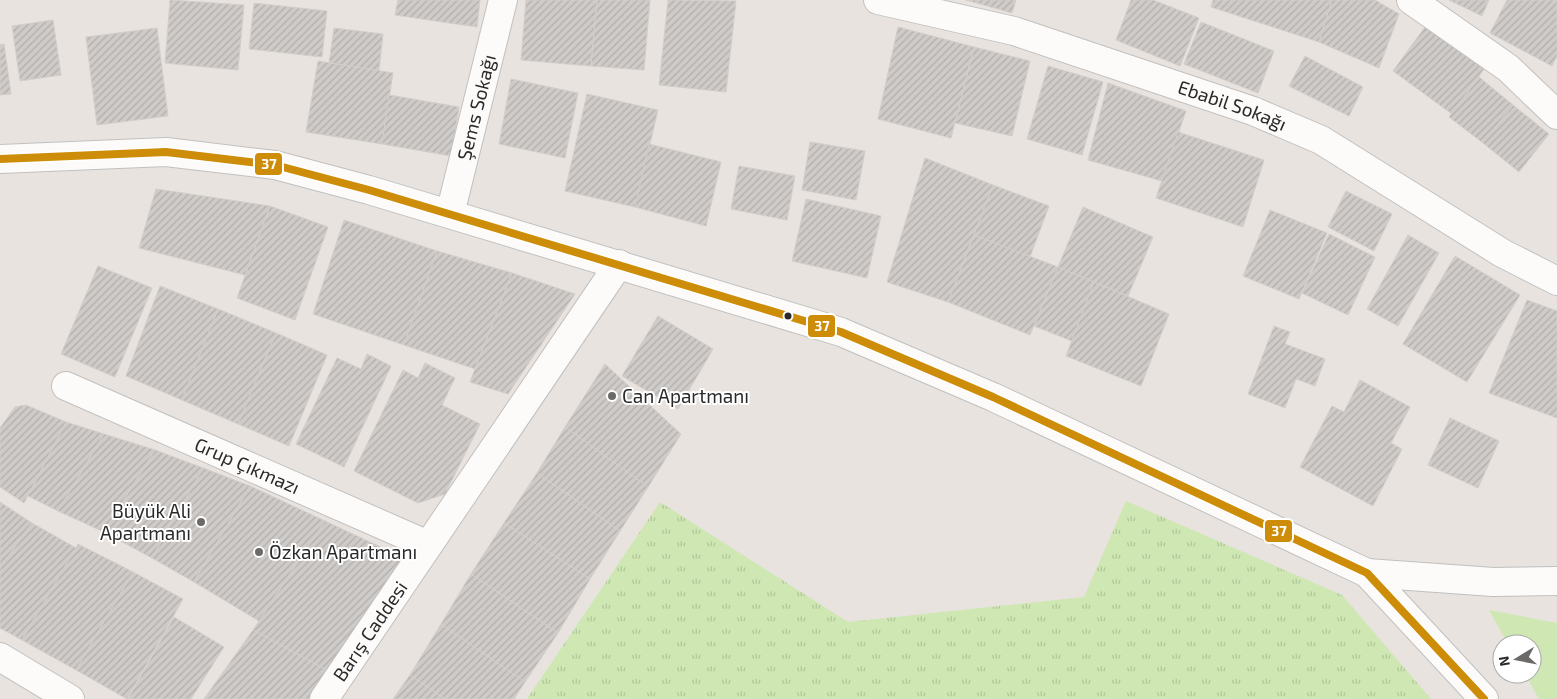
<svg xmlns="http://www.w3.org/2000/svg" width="1557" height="699" font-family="'Exo 2',sans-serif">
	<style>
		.grass { fill: url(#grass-tufts) }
		.park { fill: #cee7b3 }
		.building { fill: url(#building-hatch); stroke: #d3ceca }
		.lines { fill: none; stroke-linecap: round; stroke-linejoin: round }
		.minor-casing { stroke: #c1c0c0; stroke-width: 30 }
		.minor { stroke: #fcfbfa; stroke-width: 28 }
		.bus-1-casing { stroke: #fff; stroke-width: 11 }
		.bus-1 { stroke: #ce8d08; stroke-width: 8 }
		.bus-dot { fill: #292929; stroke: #fff; stroke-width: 2 }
		.poi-dot { fill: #6c6a68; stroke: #fff; stroke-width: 2 }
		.labels { text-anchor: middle; stroke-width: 4; stroke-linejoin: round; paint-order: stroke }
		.street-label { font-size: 19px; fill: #292929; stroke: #fff }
		.poi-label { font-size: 19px; fill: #292929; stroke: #fff; text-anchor: start }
		.line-badge { stroke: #fff; stroke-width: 2 }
		.badge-label { font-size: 14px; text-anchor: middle; font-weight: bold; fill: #fff }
	</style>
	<defs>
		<pattern id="grass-tufts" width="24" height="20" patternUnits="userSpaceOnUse" patternTransform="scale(1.25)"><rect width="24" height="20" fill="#cee7b3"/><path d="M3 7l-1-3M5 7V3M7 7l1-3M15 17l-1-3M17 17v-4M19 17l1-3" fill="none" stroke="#b1c69a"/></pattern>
		<pattern id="building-hatch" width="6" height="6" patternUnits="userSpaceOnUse" patternTransform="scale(1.25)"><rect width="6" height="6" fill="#cecbc8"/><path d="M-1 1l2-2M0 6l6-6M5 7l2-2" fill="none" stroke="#b1aeac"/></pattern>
	</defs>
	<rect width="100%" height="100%" fill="#e8e3de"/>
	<polygon class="grass" points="1126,501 1342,595 1431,699 527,699 660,502 848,622 1084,597"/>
	<polygon class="park" points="1489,610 1557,623 1557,699 1539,699 1525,674 1532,674 1532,644 1508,644"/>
	<g class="building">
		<polygon points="170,0 244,5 238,70 165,63"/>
		<polygon points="398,0 480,0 477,27 395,15"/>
		<polygon points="526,0 597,0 591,66 521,60"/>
		<polygon points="597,0 650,0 644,70 591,66"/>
		<polygon points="668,0 736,1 726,92 659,85"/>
		<polygon points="966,0 1016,0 1012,13"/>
		<polygon points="1131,0 1153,0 1199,18 1180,66 1116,40"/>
		<polygon points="1213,0 1332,0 1319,42 1211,7"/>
		<polygon points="1332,0 1375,0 1399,14 1379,68 1319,42"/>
		<polygon points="1449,0 1489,0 1482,16"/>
		<polygon points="1507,0 1557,0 1557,56 1552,66 1490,33"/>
		<polygon points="254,3 327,11 322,57 249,49"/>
		<polygon points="53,20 61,75 20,81 12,26"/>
		<polygon points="1201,22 1274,51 1258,93 1184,64"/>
		<polygon points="898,27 974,47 951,138 878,119"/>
		<polygon points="1425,27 1484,69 1452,114 1393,71"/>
		<polygon points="157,28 168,116 97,125 86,37"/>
		<polygon points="334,28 383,34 379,71 329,63"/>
		<polygon points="4,44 11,94 0,95 0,45"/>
		<polygon points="974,47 1030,61 1012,136 955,123"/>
		<polygon points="1305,56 1363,87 1349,116 1289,86"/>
		<polygon points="318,61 393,73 382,144 306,132"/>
		<polygon points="1048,66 1103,82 1082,155 1027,139"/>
		<polygon points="1479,77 1513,105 1483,143 1449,117"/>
		<polygon points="511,79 578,93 565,158 499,144"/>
		<polygon points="1108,83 1186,111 1162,181 1088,160"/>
		<polygon points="587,94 658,110 635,207 565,191"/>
		<polygon points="389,95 459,107 451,156 382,144"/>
		<polygon points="1513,105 1549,134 1519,172 1483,143"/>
		<polygon points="1178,132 1264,160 1243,227 1156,198"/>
		<polygon points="810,142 865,151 856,200 802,190"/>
		<polygon points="649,144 721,162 706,226 635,207"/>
		<polygon points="925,158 993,185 948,302 887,282"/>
		<polygon points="739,166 795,176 787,220 731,209"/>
		<polygon points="993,185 1049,206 1030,257 974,235"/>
		<polygon points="156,189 270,206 245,275 139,248"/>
		<polygon points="1346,191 1392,214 1374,251 1328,227"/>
		<polygon points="806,199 881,216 867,278 792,261"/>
		<polygon points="270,206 328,227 295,320 237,298"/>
		<polygon points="1083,207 1153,237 1128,296 1058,267"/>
		<polygon points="1270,210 1327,233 1299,299 1243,276"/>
		<polygon points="344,220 437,251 404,345 313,314"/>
		<polygon points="1329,234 1375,257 1348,315 1302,293"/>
		<polygon points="974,235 1058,267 1030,335 948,302"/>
		<polygon points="1408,235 1439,253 1398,326 1367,309"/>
		<polygon points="437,251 512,273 475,369 404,345"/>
		<polygon points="1455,256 1520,295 1467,382 1403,344"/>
		<polygon points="98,266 152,288 115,377 61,354"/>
		<polygon points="1058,267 1094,282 1072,341 1034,326"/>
		<polygon points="512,273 575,294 508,394 470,382"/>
		<polygon points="1094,282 1169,314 1141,386 1066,356"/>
		<polygon points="160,286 218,309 182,400 126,376"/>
		<polygon points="1527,300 1557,311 1557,418 1489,393"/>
		<polygon points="218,309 276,333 238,424 182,400"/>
		<polygon points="658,316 713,349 678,409 622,376"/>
		<polygon points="1274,326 1290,332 1285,344 1325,359 1315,386 1296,379 1285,408 1248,394"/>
		<polygon points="276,333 327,355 289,446 238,424"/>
		<polygon points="367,354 391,366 344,467 296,444 337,358 361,369"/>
		<polygon points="425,363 455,378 442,405 480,424 445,494 418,503 354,471 403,370 418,378"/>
		<polygon points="605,364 681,434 648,487 565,427"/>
		<polygon points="1360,380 1410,407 1391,443 1402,449 1373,506 1300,467 1332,406 1344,412"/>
		<polygon points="26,405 66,422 24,503 0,487 0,428 15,407"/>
		<polygon points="1450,418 1499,441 1478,488 1428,465"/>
		<polygon points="66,422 104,434 58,511 28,496"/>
		<polygon points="565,427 648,487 620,531 537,473"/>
		<polygon points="104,434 155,450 104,532 58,511"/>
		<polygon points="155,450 203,468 152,558 104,532"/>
		<polygon points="203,468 250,486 194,582 152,558"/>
		<polygon points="537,473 620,531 590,579 504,523"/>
		<polygon points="250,486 325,521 259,621 194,582"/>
		<polygon points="0,502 32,523 0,568"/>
		<polygon points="325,521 404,558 334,674 253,630"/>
		<polygon points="32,523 76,548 22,640 0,628 0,568"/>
		<polygon points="504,523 590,579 558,633 471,574"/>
		<polygon points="78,544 133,572 76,670 22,640"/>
		<polygon points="133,572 183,599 127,699 76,670"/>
		<polygon points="471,574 558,633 525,682 441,624"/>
		<polygon points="174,617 224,647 191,699 128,699"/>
		<polygon points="441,624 525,682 514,699 445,699 410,675"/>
		<polygon points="253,630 334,674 315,699 204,699"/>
		<polygon points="410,675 445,699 393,699"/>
	</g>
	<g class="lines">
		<g class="minor-casing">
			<g id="minor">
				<path id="s1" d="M878,0L1014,31L1253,111L1321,140L1502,253L1557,281"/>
				<polyline points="1411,0 1508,68 1557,115"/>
				<polyline points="0,159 166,152 275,165 369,190 841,332 993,397 1367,573 1484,699"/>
				<path id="s2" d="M450,214L503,0"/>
				<path id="s3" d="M66,386L428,545"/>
				<polyline points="1367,573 1493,582 1557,581"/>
				<polyline points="0,657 70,699"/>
				<path id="s4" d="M324,699L619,264"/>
			</g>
		</g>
		<use href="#minor" class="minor"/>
		<g class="bus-1-casing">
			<polyline id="bus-1" points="0,159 166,152 275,165 369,190 841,332 993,397 1367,573 1484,699"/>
		</g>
		<use href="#bus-1" class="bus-1"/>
	</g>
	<circle class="bus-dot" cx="788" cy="316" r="4.5"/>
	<g class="poi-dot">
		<circle cx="612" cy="396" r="5"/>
		<circle cx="201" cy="522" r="5"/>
		<circle cx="259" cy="552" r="5"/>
	</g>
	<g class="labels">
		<g class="street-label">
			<text dy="7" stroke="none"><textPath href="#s1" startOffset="370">Ebabil Sokağı</textPath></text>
			<text dy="7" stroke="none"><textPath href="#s2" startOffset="110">Şems Sokağı</textPath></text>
			<text dy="7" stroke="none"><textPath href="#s3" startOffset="198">Grup Çıkmazı</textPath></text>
			<text dy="7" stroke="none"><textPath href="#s4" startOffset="82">Barış Caddesi</textPath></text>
		</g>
		<g class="poi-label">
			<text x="622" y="403">Can Apartmanı</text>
			<text x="191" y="518" text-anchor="end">Büyük Ali<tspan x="191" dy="22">Apartmanı</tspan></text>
			<text x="269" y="559">Özkan Apartmanı</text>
		</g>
	</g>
	<g class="line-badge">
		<rect x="254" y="152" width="29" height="24" rx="5" fill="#ce8d08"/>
		<rect x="807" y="314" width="29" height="24" rx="5" fill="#ce8d08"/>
		<rect x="1264" y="519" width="29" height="24" rx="5" fill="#ce8d08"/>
	</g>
	<g class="badge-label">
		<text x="269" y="169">37</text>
		<text x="822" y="331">37</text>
		<text x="1279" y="536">37</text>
	</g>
	<g transform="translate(1517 659) rotate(260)"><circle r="24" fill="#ffffff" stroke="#a9a9a9"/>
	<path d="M0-4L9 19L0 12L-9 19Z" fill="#6c6a68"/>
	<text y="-8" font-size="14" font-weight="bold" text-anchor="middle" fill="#292929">N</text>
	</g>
</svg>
